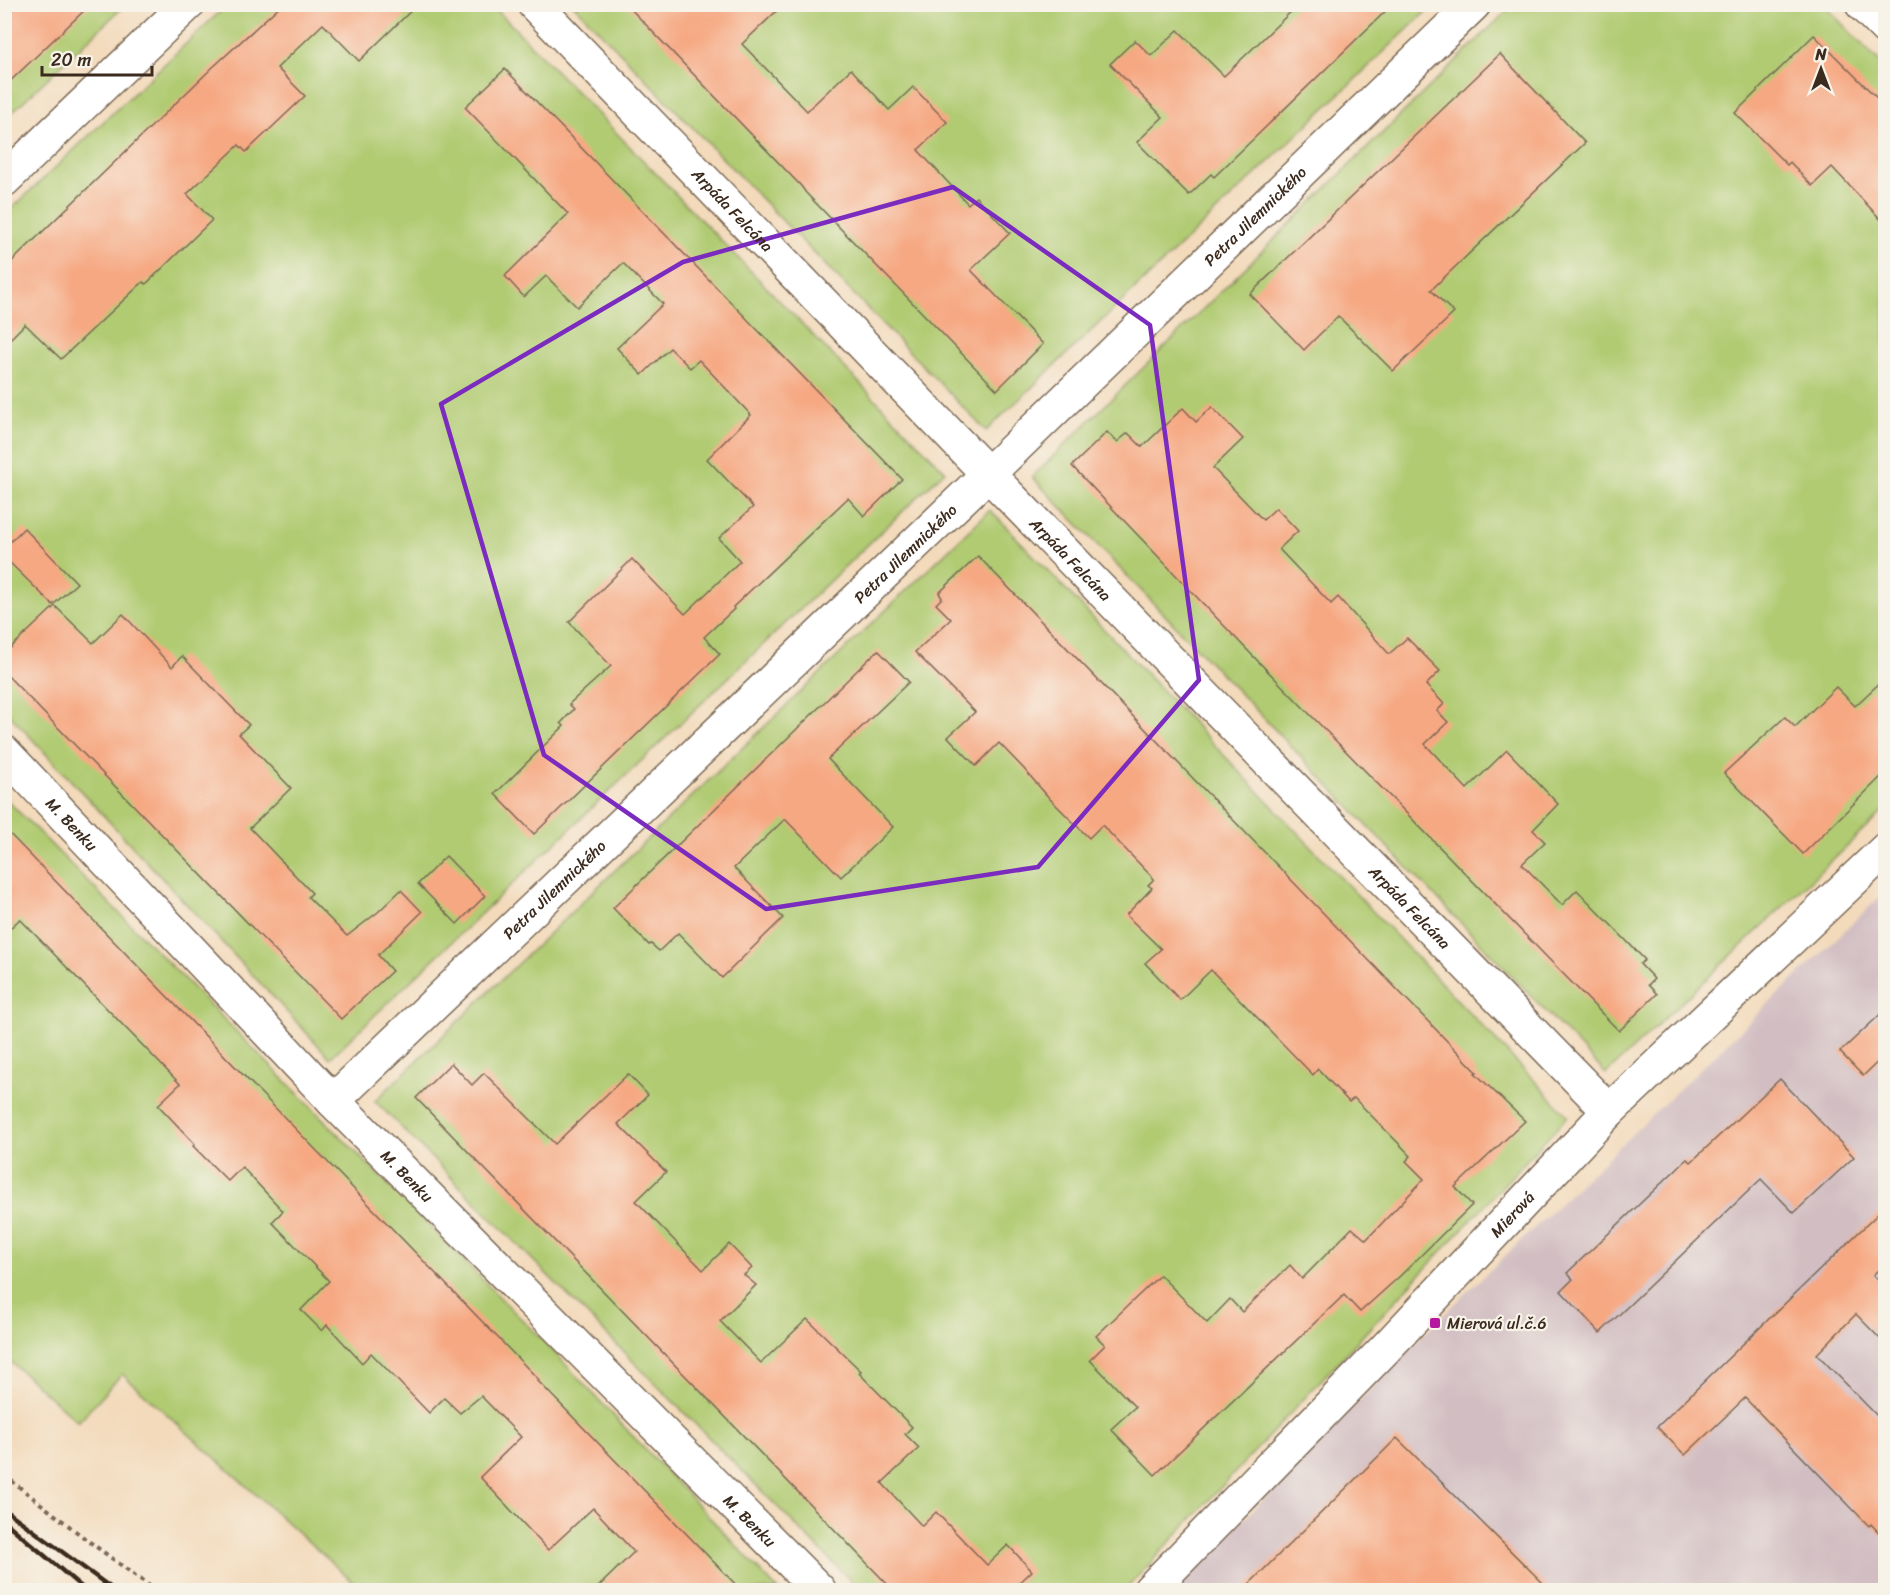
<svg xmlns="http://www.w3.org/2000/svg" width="1890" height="1595" font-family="Sriracha,sans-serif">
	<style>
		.industrial { fill: #d2bec2 }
		.green { fill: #b0cb72; stroke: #767a48; stroke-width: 1.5 }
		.building { fill: #f6a882 }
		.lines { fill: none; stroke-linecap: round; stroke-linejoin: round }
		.minor-casing { stroke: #7b6855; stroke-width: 36 }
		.path { stroke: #7b6855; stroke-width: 4; stroke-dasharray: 4.5 4.5; stroke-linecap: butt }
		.minor { stroke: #fff; stroke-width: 33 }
		.rail { stroke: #3b2a1e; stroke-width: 4.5 }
		.marked { fill: none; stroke: #7b2cbf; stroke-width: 4.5; stroke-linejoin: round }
		.poi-dot { fill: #b5179e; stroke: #f7f3e8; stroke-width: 2 }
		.labels { text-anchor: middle; stroke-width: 4.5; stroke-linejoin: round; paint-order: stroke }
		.street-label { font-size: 16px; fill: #3b2a1e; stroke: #f7f3e8 }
		.poi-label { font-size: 16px; fill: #3b2a1e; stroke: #f7f3e8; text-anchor: start }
	</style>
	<rect width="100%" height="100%" fill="#f7f3e8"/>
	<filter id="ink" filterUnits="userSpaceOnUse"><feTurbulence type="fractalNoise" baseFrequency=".0167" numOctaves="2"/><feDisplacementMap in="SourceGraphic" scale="12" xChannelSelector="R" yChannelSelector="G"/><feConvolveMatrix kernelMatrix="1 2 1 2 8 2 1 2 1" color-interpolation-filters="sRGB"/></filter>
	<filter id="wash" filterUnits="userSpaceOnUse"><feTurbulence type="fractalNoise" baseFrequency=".008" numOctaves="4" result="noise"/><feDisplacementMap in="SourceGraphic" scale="24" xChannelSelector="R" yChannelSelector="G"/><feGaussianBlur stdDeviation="1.35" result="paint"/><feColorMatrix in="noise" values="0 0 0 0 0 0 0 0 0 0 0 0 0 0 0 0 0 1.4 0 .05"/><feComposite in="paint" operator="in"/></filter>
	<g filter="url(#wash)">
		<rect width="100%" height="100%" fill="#f3dabb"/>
		<polygon class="industrial" points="1885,892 1885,1590 1175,1590 1435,1323"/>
		<g class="green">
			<polygon points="5,5 125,5 5,119"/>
			<polygon points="227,5 492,5 945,471 330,1058 5,710 5,215"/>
			<polygon points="574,5 1433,5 986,431"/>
			<polygon points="1513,5 1824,5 1885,68 1885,810 1606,1074 1032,477"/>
			<polygon points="990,510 1568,1116 1125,1590 860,1590 375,1101"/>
			<polygon points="4,797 549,1347 778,1590 362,1590 122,1374 78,1422 5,1357"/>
		</g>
		<g id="blocks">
			<g class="building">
				<polygon points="18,4 91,4 4,87 4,18"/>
				<polygon points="282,4 418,4 359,61 323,24 277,68 305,96 246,152 239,145 187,194 212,220 146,284 143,282 61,359 25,324 4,345 4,269 212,68"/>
				<polygon points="626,4 784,4 742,44 807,111 851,69 889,110 913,87 947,122 918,150 968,204 976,197 1010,233 971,270 1043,344 997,390 806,193 801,186"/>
				<polygon points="1299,4 1393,4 1214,177 1211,174 1189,195 1137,142 1163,117 1110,64 1135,40 1151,56 1178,30 1224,76"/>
				<polygon points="1814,35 1886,107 1886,225 1832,167 1812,186 1790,162 1787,165 1735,113"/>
				<polygon points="1500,54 1585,143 1431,290 1454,313 1393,371 1338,316 1304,350 1250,294"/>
				<polygon points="505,69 902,479 864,516 848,498 733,607 734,609 704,637 720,654 534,834 495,794 564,726 561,723 574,709 569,704 611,666 569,622 632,559 685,614 740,561 719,538 753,507 707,459 751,415 699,360 690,368 670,348 642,375 617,348 663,304 623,263 577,307 546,276 524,297 505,276 568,214 465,107"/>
				<polygon points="1212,407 1243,439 1213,468 1263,520 1276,508 1298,531 1279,549 1331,604 1338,597 1389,654 1407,638 1440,671 1426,685 1444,704 1437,711 1448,722 1425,744 1467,789 1507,750 1558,804 1533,830 1545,842 1522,864 1562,905 1577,890 1645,960 1640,964 1654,979 1648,985 1657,994 1619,1031 1251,654 1072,466 1107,432 1117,442 1128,433 1142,447 1183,408 1196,422"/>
				<polygon points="24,528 77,583 53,605 4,557 4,548"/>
				<polygon points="978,556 1477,1072 1475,1073 1525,1121 1455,1187 1472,1205 1400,1276 1360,1312 1344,1295 1155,1475 1111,1429 1135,1407 1090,1360 1105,1345 1096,1336 1160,1275 1207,1323 1230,1299 1242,1312 1290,1265 1302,1279 1352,1228 1366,1240 1424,1179 1406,1161 1411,1156 1354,1098 1349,1102 1318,1069 1313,1075 1211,970 1180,1000 1145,963 1161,949 1126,915 1152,888 1148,885 1154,879 1102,825 1089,838 1050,799 1024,769 999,743 976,766 948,737 975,712 915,652 951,619 936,604 942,598 939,593"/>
				<polygon points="55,606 93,643 123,614 172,667 182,656 249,725 239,734 291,788 250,828 312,893 308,897 347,936 378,912 401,890 422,912 378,955 392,971 341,1019 4,672 4,654"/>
				<polygon points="878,650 909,682 828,759 893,827 841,877 785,819 734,868 783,918 722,978 678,933 659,951 651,944 649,945 613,908"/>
				<polygon points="1886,677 1886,772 1803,854 1724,773 1785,717 1795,727 1836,687 1855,706"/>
				<polygon points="4,828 503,1343 539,1380 538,1381 741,1590 595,1590 634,1552 593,1508 548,1550 480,1477 521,1437 481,1396 460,1413 444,1398 429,1413 371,1353 362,1363 327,1325 322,1331 301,1310 329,1281 272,1222 283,1211 242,1167 228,1181 193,1146 195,1144 158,1105 180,1084 20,919 4,934"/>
				<polygon points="446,856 485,896 457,924 418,884"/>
				<polygon points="1886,1009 1886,1054 1863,1076 1840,1052"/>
				<polygon points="451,1063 472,1085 484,1073 555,1144 628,1074 648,1095 618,1124 666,1172 636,1201 703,1270 729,1244 752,1268 744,1275 756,1285 720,1321 761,1363 807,1319 861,1371 859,1373 912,1427 905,1434 919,1448 882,1483 922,1526 936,1512 987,1565 1008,1545 1032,1571 1012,1590 893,1590 416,1098"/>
				<polygon points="1780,1079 1854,1157 1794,1213 1761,1179 1600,1333 1561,1291 1573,1279 1567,1273 1687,1159 1691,1162"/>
				<polygon points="1886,1206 1886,1262 1873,1275 1886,1288 1886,1345 1856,1314 1817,1354 1886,1425 1886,1540 1871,1524 1869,1526 1745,1398 1685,1455 1657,1427"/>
				<polygon points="1397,1438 1550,1590 1243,1590"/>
			</g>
		</g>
	</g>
	<g filter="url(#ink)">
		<use href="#blocks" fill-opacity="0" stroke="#7b6855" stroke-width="1.5"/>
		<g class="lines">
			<g class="minor-casing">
				<g id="minor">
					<path id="s1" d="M534,4L988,474L1609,1111"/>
					<polyline points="1862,4 1886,28"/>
					<polyline points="4,180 188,4"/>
					<path id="s2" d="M4,752L333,1101L819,1590"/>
					<path id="s3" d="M333,1101L988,474L1474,4"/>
					<path id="s4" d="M1150,1590L1384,1350L1609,1111L1886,849"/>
				</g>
			</g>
			<polyline class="path" points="4,1475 87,1540 155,1590"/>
			<use href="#minor" class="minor"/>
			<g class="rail">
				<polyline points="4,1509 114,1590"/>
				<polyline points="4,1521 85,1590"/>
			</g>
		</g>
	</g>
	<path class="marked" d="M953,187L1150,325L1199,680L1038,867L766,909L544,755L441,404L683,262Z"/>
	<rect class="poi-dot" x="1429" y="1317" width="12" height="12" rx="3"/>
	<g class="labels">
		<g class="street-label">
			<text dy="6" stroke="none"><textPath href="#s1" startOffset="286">Arpáda Felcána</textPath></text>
			<text dy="6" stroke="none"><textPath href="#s3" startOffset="1278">Petra Jilemnického</textPath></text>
			<text dy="6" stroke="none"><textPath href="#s3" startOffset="792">Petra Jilemnického</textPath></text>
			<text dy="6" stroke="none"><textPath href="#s1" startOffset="772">Arpáda Felcána</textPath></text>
			<text dy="6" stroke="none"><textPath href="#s2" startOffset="99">M. Benku</textPath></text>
			<text dy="6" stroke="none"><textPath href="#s3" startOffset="306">Petra Jilemnického</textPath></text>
			<text dy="6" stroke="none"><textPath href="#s1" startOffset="1258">Arpáda Felcána</textPath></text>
			<text dy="6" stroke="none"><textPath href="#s2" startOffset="585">M. Benku</textPath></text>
			<text dy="6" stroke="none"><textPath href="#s4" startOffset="522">Mierová</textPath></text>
			<text dy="6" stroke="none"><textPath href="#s2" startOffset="1071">M. Benku</textPath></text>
		</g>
		<g class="poi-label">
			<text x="1447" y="1329">Mierová ul.č.6</text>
		</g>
	</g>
	<rect width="1890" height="1595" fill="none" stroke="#f7f3e8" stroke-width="24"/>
	<g transform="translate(1821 69)" stroke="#f7f3e8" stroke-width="4.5" paint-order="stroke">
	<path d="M0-4.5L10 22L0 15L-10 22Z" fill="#3b2a1e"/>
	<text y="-9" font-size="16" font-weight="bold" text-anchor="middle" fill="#3b2a1e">N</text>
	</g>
	<path d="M42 66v9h110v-9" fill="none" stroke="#3b2a1e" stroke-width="3"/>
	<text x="51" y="66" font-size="18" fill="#3b2a1e" stroke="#f7f3e8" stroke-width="4.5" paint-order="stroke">20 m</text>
</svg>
